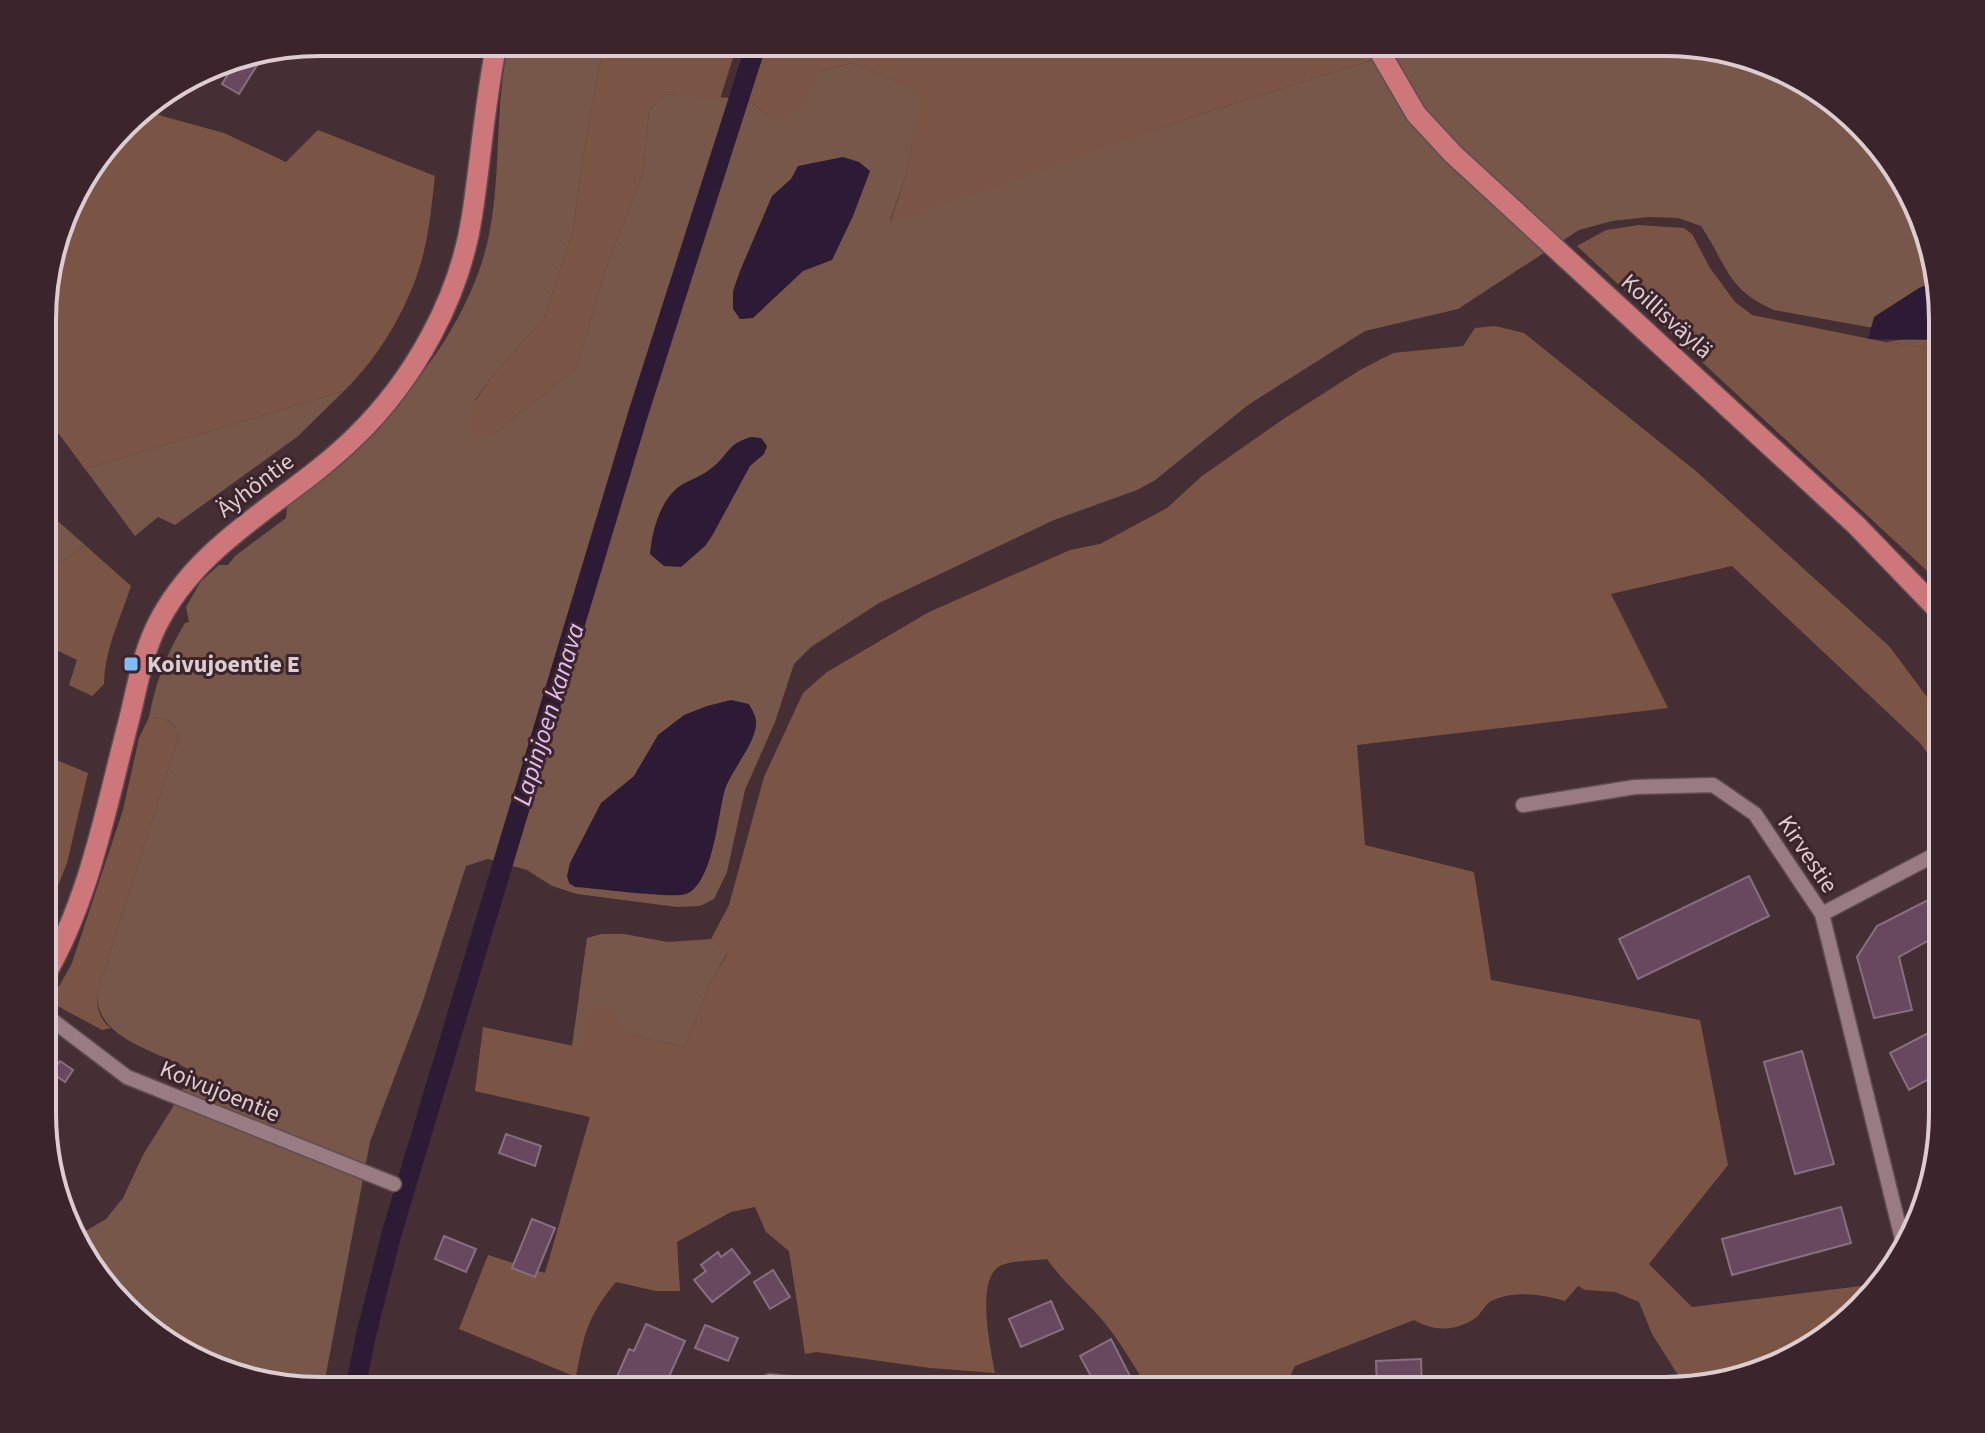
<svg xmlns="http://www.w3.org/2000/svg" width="1985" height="1433" font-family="'Source Sans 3',sans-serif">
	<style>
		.green { fill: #76574a }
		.forest { fill: #7a5545 }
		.water { fill: #2d1a34 }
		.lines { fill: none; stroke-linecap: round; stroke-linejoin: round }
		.canal { stroke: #2d1a34; stroke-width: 20 }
		.building { fill: #68485f; stroke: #876f7f; stroke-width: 2 }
		.minor-casing { stroke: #614c52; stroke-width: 17 }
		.major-casing { stroke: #614c52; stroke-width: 23 }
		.minor { stroke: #997b83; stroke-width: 14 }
		.major { stroke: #ce777a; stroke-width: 20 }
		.poi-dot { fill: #80bdfa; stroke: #3b242b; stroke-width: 3 }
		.labels { text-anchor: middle; stroke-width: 6; stroke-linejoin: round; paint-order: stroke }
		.street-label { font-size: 24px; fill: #ddccd0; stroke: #3b242b }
		.poi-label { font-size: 24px; font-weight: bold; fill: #ddccd0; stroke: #3b242b; text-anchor: start }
		.water-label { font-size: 26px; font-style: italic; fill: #e2bcf3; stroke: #3b242b }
		.rim { fill: none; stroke: #ddccd0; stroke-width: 4 }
	</style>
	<rect width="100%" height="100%" fill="#462e35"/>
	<g class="green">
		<path d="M509,42H604L583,156L573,231L544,318L495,373L475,400L492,435L577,368L604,273L643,173L649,111L665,94L747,99L774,121L818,72L852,63L922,92L907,172L890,221L1198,115L1430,42L1683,43L1755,57L1835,100L1914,197L1942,302V355L1917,346L1885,342L1923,337L1774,310C1726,289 1728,266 1701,226L1678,218L1649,217L1612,221L1579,230L1458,309L1365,331L1248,405L1154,481L1137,490L1054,520L879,603L811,647L794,664L775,722L745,790L727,872L714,899L700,906L677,907L577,894L552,886L527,870L488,859L466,866L421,1007L370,1142L323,1390H302L230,1376L150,1333L79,1252L74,1238L106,1219L123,1198L143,1155L182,1092L188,1069C156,1050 96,1039 97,994L179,736C173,721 166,717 149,717C157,679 165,657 185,623L189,622L186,607L201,581L219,565H228L235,556L286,518L287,507C371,442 467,343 489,235C502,171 494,105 509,42Z"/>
		<polygon points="344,391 297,437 175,525 158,517 135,536 85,469"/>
		<polygon points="44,509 85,545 61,563 44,569"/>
		<polygon points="601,934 624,934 668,942 711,939 727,953 709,986 685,1047 622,1033 617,1015 579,1048 572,1046 587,938"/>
	</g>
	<g class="forest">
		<polygon points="604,42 738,42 720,99 665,94 649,111 643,173 604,273 577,368 492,435 472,436 466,424 475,401 495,373 544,318 573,231 583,156"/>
		<polygon points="765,42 1430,42 1198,115 890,223 907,172 921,92 852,63 818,72 808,106 774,121 747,99"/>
		<path d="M143,108L162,116L224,133L286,162L318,130L435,176C432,200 430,227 424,251C412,302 381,355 344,391L85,469L44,414V284L71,197L136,111Z"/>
		<polygon points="1639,225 1684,228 1692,234 1710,268 1735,302 1752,315 1885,342 1917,346 1942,355 1942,590 1925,569 1577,246 1606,230"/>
		<path d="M1495,326L1524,333L1697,472L1889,646L1942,717V774L1920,743L1732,566L1611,594L1668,708L1357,745L1365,845L1474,872L1491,980L1700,1020L1728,1165L1649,1264L1692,1307L1869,1285L1872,1293L1788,1362L1685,1386L1652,1334L1639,1302L1615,1292L1585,1290L1578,1286L1565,1301C1542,1294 1514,1290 1491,1301C1484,1305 1481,1315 1474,1319C1454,1332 1433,1331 1414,1320L1295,1366L1283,1391H1133L1144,1382C1130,1359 1116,1335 1098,1315C1079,1294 1064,1283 1047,1259C1034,1261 1015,1260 1002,1265C974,1276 991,1350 995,1373L930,1368L816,1352L805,1354L789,1251L766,1232L755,1207L731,1212L677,1242L680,1291H656L616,1282C587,1317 584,1334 576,1377L459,1329L488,1255L545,1273L590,1117L475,1091L483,1027L579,1047L590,1006L609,1003L617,1015L623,1033L685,1047L709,986L727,954L711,939L729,905L764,777L803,693L827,672L929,612L1070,550L1100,544L1167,508L1202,476L1282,420L1360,370L1393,353L1463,346L1475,328Z"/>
		<path d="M85,545L131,586C120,620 105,648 104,684L92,696L69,685L77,660L44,644V569L61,563Z"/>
		<path d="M149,717C165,717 173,721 179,736L97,994C96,1007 100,1021 111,1028L102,1030L50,1002L49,996L60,985L72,963L123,810L139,738Z"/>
		<polygon points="44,755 88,773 67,863 44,921"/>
	</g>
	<g class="water">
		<polygon points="843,157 859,162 870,171 853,216 832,260 803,271 753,318 740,319 733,309 733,291 740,271 772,196 791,179 798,166"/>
		<polygon points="1937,281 1942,302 1942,340 1868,339 1874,317 1919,288"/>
		<path d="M751,437L761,438L767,446L764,454L750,466L712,536L705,546L681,567L664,566L650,554C652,531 660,500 680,486C691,479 703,476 713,467C730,453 727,444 751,437Z"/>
		<path d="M731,700L749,704C751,708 756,716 756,721C758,742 729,772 724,793C718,817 712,885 686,894C673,899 595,888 575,887L569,883L567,876L570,863L601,803L634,776L658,735L684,715L707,706Z"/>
	</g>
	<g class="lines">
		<polyline class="canal" points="355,1390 366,1335 392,1232 639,411 757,42"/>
	</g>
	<g class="building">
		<polygon points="248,56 259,62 239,94 222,84 238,58"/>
		<polygon points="1749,876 1769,916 1638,979 1619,939"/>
		<polygon points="1942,893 1942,933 1899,957 1912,1010 1874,1018 1857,957 1877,926"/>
		<polygon points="1942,1026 1942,1072 1909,1090 1890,1053"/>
		<polygon points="1802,1051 1834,1164 1795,1174 1764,1062"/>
		<polygon points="60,1061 73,1070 65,1082 52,1073"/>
		<polygon points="506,1134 541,1146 535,1166 499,1153"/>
		<polygon points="1841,1207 1851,1243 1732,1275 1722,1239"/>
		<polygon points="532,1219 555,1228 535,1277 512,1268"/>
		<polygon points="444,1236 476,1249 466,1272 435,1259"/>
		<polygon points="732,1249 750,1273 712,1302 694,1280 706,1271 701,1265 718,1252 721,1257"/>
		<polygon points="773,1270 790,1297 770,1309 754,1282"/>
		<polygon points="1051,1301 1063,1329 1021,1347 1009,1319"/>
		<polygon points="646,1324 685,1341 668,1379 662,1377 656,1391 643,1391 616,1379 629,1349 634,1351"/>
		<polygon points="705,1325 738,1338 728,1361 695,1348"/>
		<polygon points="1111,1339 1133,1382 1116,1391 1099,1391 1080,1356"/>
		<polygon points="1421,1359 1422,1391 1377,1391 1376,1361"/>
	</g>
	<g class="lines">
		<g class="minor-casing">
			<g id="minor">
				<polyline points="1523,805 1635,787 1713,785 1755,814 1822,914 1904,1247"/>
				<polyline points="1822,914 1942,851"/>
				<polyline points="44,1014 127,1077 394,1184"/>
				<polyline points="754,1391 770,1381 854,1391"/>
			</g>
		</g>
		<g class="major-casing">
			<g id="major">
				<polyline points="1374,42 1416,114 1453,154 1856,525 1942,614"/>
				<path d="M44,977C90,899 106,807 129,720C137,688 142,656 156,627C198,540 289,502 355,437C414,380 460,297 472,216C481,158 485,99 497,42"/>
			</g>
		</g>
		<use href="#minor" class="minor"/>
		<use href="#major" class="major"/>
	</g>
	<rect class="poi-dot" x="123" y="656" width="16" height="16" rx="4"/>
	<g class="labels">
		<g class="street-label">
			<text transform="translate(1667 316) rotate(42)" y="8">Koillisväylä</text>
			<text transform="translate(255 485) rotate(-37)" y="8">Äyhöntie</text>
			<text transform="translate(1808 854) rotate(56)" y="8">Kirvestie</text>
			<text transform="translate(220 1091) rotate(22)" y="8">Koivujoentie</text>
		</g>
		<g class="poi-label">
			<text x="147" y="672">Koivujoentie E</text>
		</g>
		<g class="water-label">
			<text transform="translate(548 714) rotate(-73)" y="9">Lapinjoen kanava</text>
		</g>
	</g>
	<path d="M0 0H1985V1433H0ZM320 56H1665A264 264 0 0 1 1929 320V1113A264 264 0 0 1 1665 1377H320A264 264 0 0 1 56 1113V320A264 264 0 0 1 320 56Z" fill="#3b242b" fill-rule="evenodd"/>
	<path class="rim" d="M320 56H1665A264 264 0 0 1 1929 320V1113A264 264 0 0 1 1665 1377H320A264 264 0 0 1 56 1113V320A264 264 0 0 1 320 56Z"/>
</svg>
